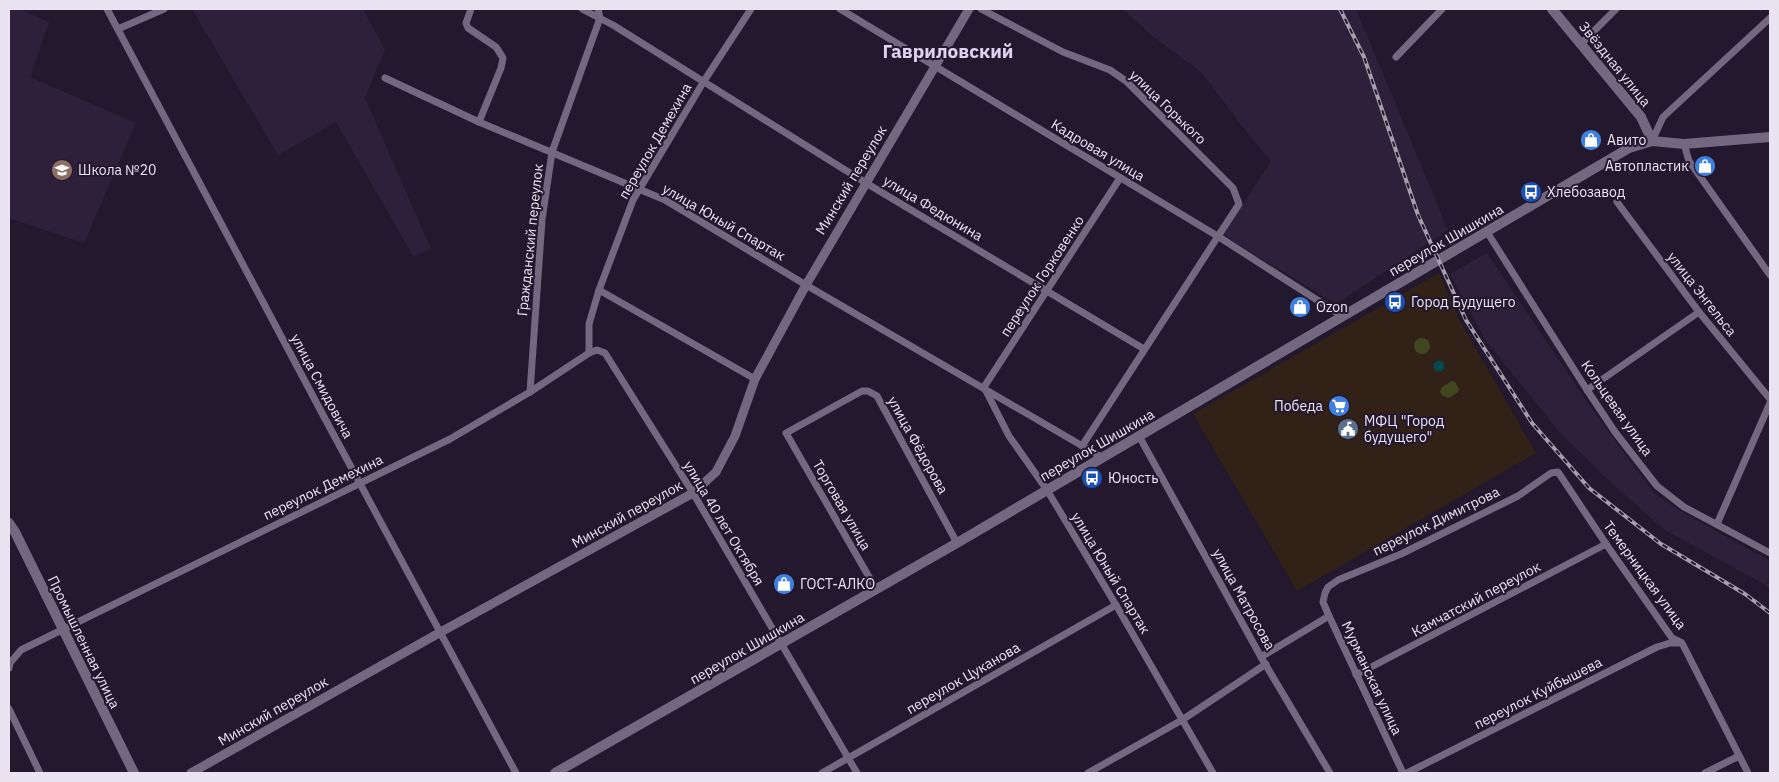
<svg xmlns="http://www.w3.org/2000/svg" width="1779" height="782" font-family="'IBM Plex Sans',sans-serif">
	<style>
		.commercial { fill: #312117 }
		.built { fill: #2e203b }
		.green { fill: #404720 }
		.water { fill: #054950 }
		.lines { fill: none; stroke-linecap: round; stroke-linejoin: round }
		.minor { stroke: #746780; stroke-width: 7 }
		.tertiary { stroke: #746780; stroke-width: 9 }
		.secondary { stroke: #746780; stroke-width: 10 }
		.rail-casing { stroke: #a69eae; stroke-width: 4 }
		.rail { stroke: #23182d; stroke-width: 2; stroke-dasharray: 5.5; stroke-linecap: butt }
		.labels { text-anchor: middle; stroke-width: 4; stroke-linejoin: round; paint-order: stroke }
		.street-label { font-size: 14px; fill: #eae3f1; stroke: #23182d }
		.poi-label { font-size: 14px; fill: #eae3f1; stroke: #23182d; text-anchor: start }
		.district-label { font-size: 19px; font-weight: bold; fill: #e0d1ee; stroke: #23182d }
	</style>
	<rect width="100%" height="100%" fill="#23182d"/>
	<polygon class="commercial" points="1439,273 1461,323 1536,453 1297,591 1193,414"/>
	<g class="built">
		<polygon points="9,9 19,9 49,22 30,77 136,123 84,243 9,218"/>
		<polygon points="192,9 363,9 385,49 365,98 431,249 413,256 336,122 278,155"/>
		<polygon points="1123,9 1356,9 1448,230 1336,304 1223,235 1271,161 1249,135 1201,72 1152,36"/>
		<polygon points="1487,253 1596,415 1654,493 1682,512 1770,561 1770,590 1762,583 1665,530 1618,489 1562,435 1486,341 1450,274"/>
	</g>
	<g class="green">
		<circle cx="1422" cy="346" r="8"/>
		<polygon points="1452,381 1455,382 1459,389 1458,392 1449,398 1442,395 1440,392 1442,387"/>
	</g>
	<circle class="water" cx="1439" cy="366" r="5.5"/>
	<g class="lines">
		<g class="minor">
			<polyline points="107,9 323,415 516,773"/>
			<polyline points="471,9 466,23 468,28 496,47 503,58 501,68 479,122"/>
			<polyline points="582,9 613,25 866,183 1144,349"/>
			<polyline points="751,9 704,81 633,200 599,290 589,324 589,353 597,350 605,353 693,493 857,773"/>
			<polyline points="840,9 1219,237 1342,316"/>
			<polyline points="981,9 1063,52 1110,70 1126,81 1233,188 1239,204 1082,446"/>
			<polyline points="118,29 164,9"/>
			<polyline points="1581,44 1616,9"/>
			<polyline points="1396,57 1442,9"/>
			<polyline points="385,78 479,122 665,200 806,285 1103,458"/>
			<polyline points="1652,141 1663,117 1770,18"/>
			<polyline points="1684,144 1689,161 1770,275"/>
			<polyline points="1120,178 984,387 1009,436 1047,490 1116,605 1213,773"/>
			<polyline points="1617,202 1699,312 1770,399"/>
			<polyline points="1487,232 1587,390 1615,432 1657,486 1684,507 1770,553"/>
			<polyline points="599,290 755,379"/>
			<polyline points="1587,390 1699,312"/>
			<polyline points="530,392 542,220 552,152 600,18 598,9"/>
			<polyline points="1139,436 1261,657 1330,773"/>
			<polyline points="1717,524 1770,403"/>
			<polyline points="876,589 786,433 862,391 868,391 877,396 957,543"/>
			<polyline points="1261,657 1329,616"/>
			<polyline points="9,668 10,663 21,650 450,439 530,392 589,353"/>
			<polyline points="1356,675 1606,544"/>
			<polyline points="9,709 40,773"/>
			<polyline points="822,773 1116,605"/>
			<polyline points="1088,773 1182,720 1266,664"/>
			<polyline points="1403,773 1329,616 1323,602 1325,593 1328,587 1338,580 1401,554 1518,496 1551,473 1558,472 1606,544 1672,638 1682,643 1748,773"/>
			<polyline points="1407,773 1657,647 1670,643 1681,643"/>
			<polyline points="1705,773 1739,756"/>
		</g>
		<polyline class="tertiary" points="191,773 439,633 693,493 716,472 735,436 755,379 806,285 969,9"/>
		<g class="secondary">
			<polyline points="1552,9 1641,117 1652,141"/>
			<polyline points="9,523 15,532 134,773"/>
			<polyline points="555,773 957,543 1629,148 1652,141 1684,144 1770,137"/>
		</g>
		<g class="rail-casing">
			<polyline id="rail" points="1340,9 1364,57 1418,215 1466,320 1532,423 1589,488 1661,544 1745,594 1770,613"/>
		</g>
		<use href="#rail" class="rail"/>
	</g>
	<defs>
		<g id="shop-disc" transform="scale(1.125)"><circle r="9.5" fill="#3f7fe0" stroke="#23182d"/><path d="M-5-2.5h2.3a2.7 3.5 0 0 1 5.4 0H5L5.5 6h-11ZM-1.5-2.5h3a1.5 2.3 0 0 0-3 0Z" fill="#fff"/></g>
		<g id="school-disc" transform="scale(1.125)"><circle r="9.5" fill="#8d6e63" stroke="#23182d"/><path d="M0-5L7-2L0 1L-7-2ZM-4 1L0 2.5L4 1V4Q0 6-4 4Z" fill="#fff"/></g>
		<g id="bus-disc" transform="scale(1.125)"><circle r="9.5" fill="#1a4fb4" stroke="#23182d"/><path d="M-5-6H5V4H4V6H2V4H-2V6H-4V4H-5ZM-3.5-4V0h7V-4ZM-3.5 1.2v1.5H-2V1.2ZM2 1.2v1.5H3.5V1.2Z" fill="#fff"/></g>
		<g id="supermarket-disc" transform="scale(1.125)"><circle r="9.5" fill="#3f7fe0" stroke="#23182d"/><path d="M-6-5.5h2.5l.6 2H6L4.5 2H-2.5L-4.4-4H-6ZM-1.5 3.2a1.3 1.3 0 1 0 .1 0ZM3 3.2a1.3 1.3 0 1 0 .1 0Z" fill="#fff"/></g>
		<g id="civic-disc" transform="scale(1.125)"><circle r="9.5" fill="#5c6f8a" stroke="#23182d"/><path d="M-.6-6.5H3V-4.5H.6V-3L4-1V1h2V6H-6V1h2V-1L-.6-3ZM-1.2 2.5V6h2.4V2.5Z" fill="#fff"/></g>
	</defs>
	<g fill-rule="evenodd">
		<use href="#shop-disc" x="1591" y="140"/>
		<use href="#shop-disc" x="1705" y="166"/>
		<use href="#school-disc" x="62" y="170"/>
		<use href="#bus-disc" x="1531" y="192"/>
		<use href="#bus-disc" x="1395" y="302"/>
		<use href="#shop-disc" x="1300" y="307"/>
		<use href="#supermarket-disc" x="1339" y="406"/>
		<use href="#civic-disc" x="1348" y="429"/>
		<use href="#bus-disc" x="1092" y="478"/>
		<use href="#shop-disc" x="784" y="584"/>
	</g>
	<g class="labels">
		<g class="street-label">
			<text transform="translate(1615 64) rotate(51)" y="5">Звёздная улица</text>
			<text transform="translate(1168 107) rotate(44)" y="5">улица Горького</text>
			<text transform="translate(655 141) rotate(-60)" y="5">переулок Демехина</text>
			<text transform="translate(1098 150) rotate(31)" y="5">Кадровая улица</text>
			<text transform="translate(851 180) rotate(-59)" y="5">Минский переулок</text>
			<text transform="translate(933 208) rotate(31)" y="5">улица Федюнина</text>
			<text transform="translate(724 222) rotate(30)" y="5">улица Юный Спартак</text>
			<text transform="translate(530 240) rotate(-84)" y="5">Гражданский переулок</text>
			<text transform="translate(1446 240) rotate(-30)" y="5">переулок Шишкина</text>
			<text transform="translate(1042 276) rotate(-57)" y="5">переулок Горковенко</text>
			<text transform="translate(1702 294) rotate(52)" y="5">улица Энгельса</text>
			<text transform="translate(322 386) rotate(62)" y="5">улица Смидовича</text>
			<text transform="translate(1617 408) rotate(55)" y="5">Кольцевая улица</text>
			<text transform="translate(918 445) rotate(61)" y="5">улица Фёдорова</text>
			<text transform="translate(1097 445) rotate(-30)" y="5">переулок Шишкина</text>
			<text transform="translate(323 487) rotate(-26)" y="5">переулок Демехина</text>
			<text transform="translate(842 505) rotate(60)" y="5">Торговая улица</text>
			<text transform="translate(627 514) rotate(-29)" y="5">Минский переулок</text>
			<text transform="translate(1436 521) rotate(-26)" y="5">переулок Димитрова</text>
			<text transform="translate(724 523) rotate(59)" y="5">улица 40 лет Октября</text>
			<text transform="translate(1111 573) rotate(59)" y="5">улица Юный Спартак</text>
			<text transform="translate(1645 575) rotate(54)" y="5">Темерницкая улица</text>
			<text transform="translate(1244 599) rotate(61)" y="5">улица Матросова</text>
			<text transform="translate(1476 599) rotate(-28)" y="5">Камчатский переулок</text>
			<text transform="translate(84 642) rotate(64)" y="5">Промышленная улица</text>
			<text transform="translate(747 648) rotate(-30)" y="5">переулок Шишкина</text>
			<text transform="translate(963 678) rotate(-30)" y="5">переулок Цуканова</text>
			<text transform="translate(1372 678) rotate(65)" y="5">Мурманская улица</text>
			<text transform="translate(1538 693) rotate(-27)" y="5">переулок Куйбышева</text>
			<text transform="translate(273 711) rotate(-30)" y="5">Минский переулок</text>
		</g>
		<g class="poi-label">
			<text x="1607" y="145">Авито</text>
			<text x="1689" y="171" text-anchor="end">Автопластик</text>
			<text x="78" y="175">Школа №20</text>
			<text x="1547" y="197">Хлебозавод</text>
			<text x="1411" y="307">Город Будущего</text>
			<text x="1316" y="312">Ozon</text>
			<text x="1323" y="411" text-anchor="end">Победа</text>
			<text x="1364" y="426">МФЦ "Город<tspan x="1364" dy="16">будущего"</tspan></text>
			<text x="1108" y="483">Юность</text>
			<text x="800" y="589">ГОСТ-АЛКО</text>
		</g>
		<g class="district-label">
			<text x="948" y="58">Гавриловский</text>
		</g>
	</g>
	<rect width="1779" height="782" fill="none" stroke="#eae3f1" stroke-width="20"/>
</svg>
